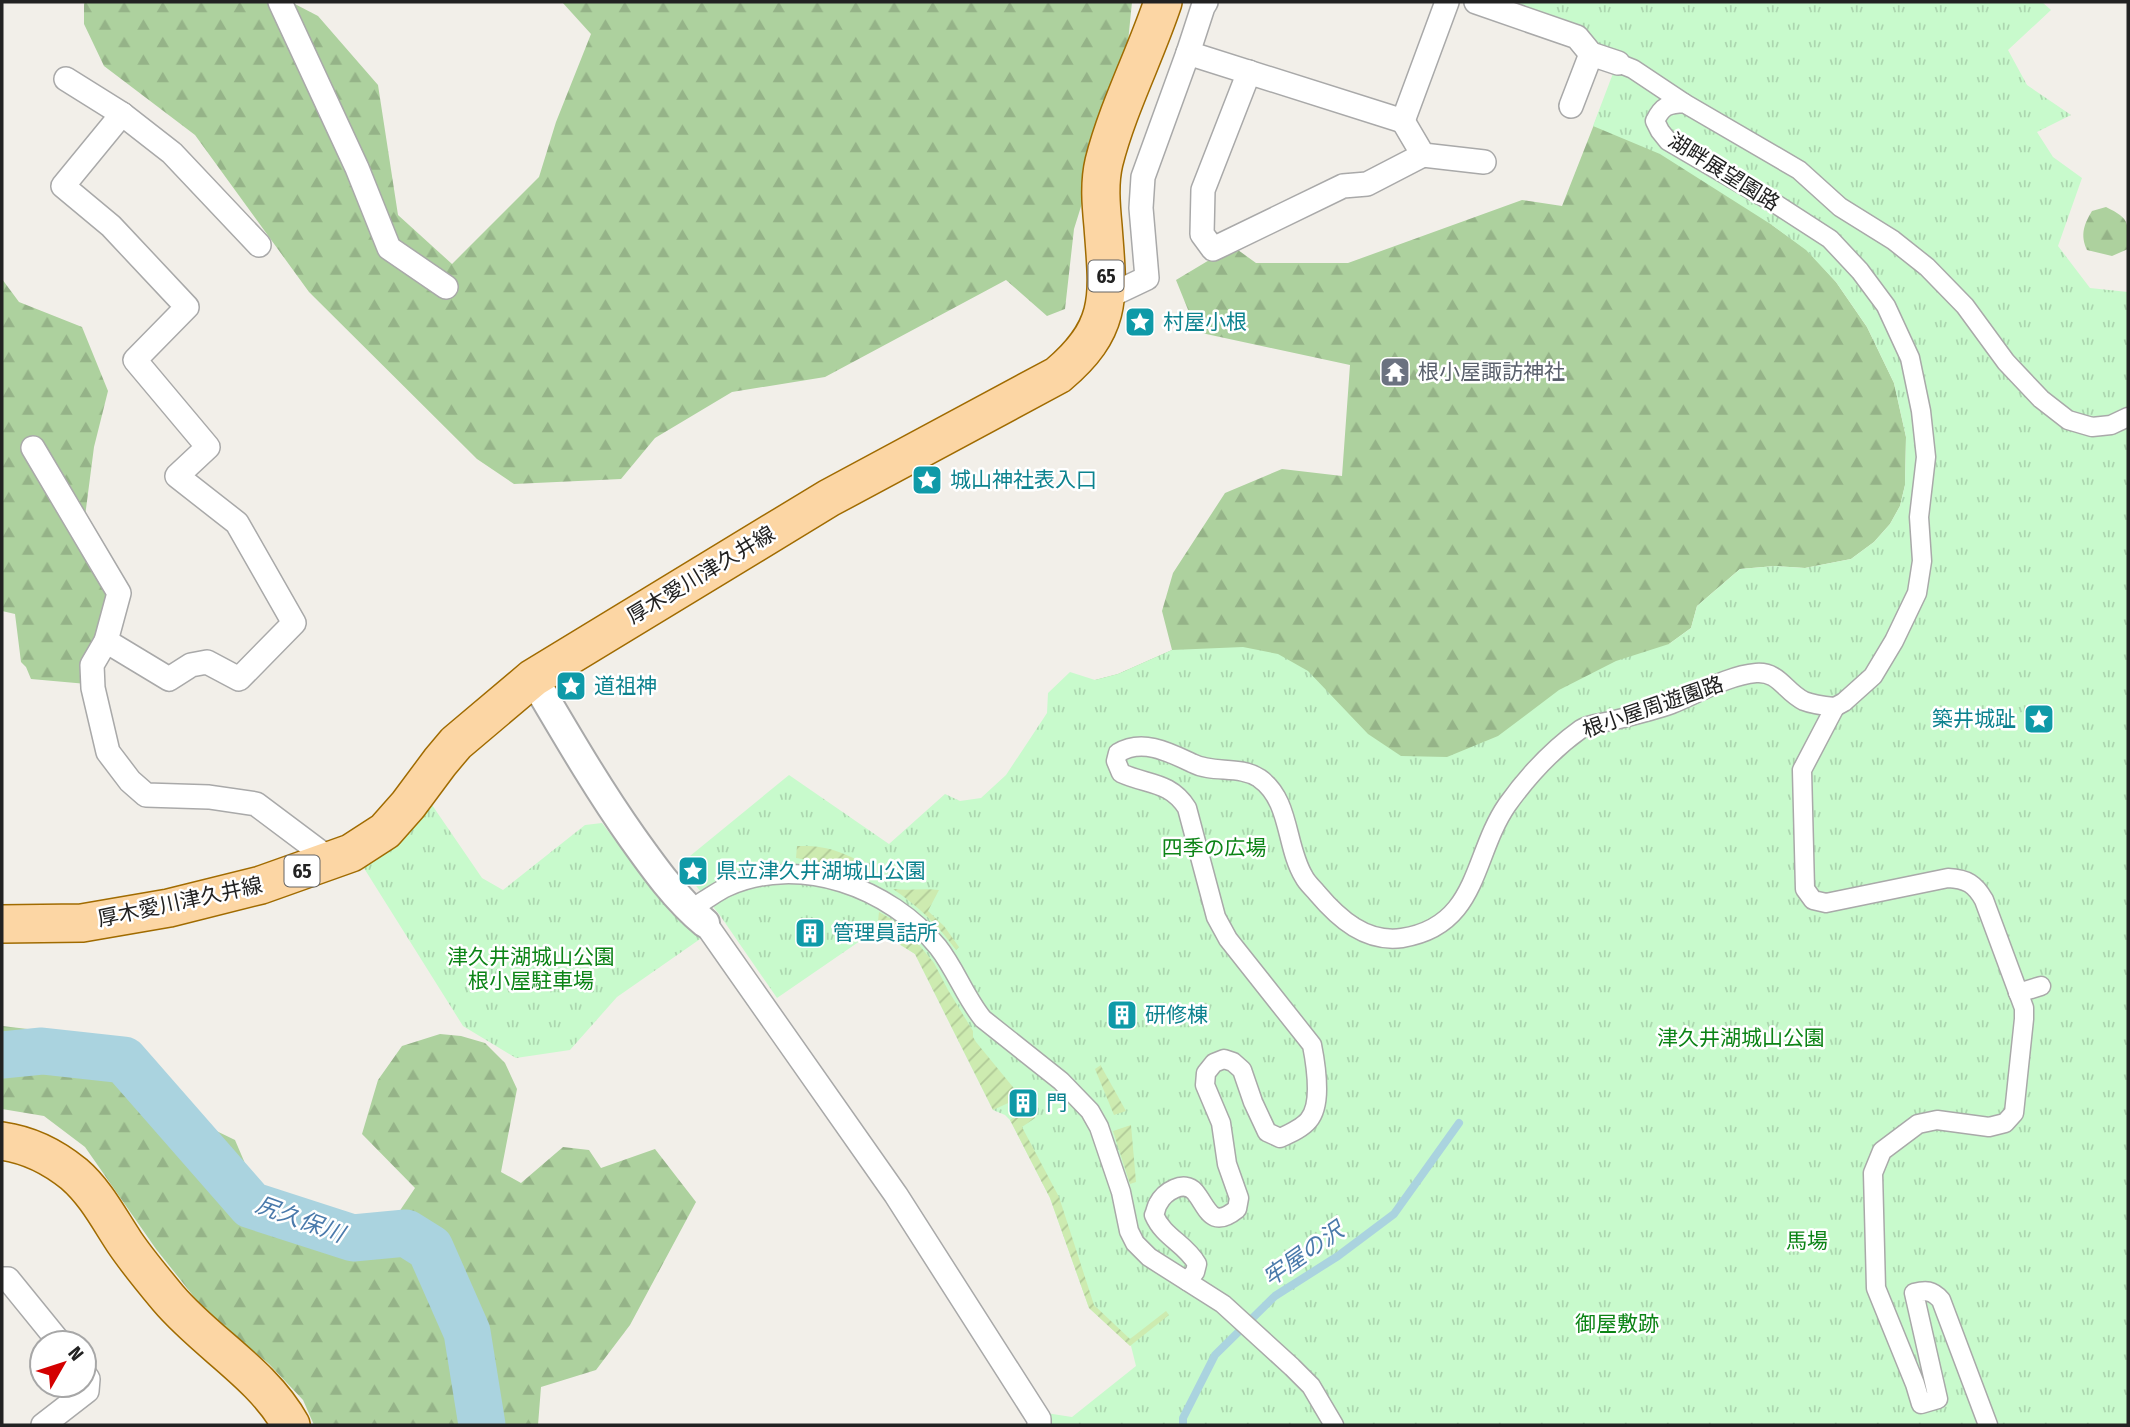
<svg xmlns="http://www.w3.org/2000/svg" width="2130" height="1427" font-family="'Fira Sans Condensed','Noto Sans JP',sans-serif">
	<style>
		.forest { fill: url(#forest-firs) }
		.park { fill: url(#park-tufts) }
		.garden { fill: url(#garden-furrows) }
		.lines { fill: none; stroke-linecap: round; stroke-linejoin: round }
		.stream { stroke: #aad3df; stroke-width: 8 }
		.river { stroke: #aad3df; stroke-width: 47 }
		.pedestrian-casing { stroke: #a9a9a9; stroke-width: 21 }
		.minor-casing { stroke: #a9a9a9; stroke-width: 26 }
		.tertiary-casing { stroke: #a9a9a9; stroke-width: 32 }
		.primary-casing { stroke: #a06b00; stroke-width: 40 }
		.pedestrian { stroke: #fff; stroke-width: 18 }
		.minor { stroke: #fff; stroke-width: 23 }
		.tertiary { stroke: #fff; stroke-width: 28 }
		.primary { stroke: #fcd6a4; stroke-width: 37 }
		.labels { text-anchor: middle; stroke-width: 5; stroke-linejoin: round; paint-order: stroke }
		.shield { fill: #fff; stroke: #646464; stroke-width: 2 }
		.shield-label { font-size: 19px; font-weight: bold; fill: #222 }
		.street-label { font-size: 21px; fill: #222; stroke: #fff }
		.culture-label { font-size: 21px; fill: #0d838f; stroke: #fff; text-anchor: start }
		.worship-label { font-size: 21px; fill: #5b616d; stroke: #fff; text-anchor: start }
		.park-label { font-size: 21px; fill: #0c8416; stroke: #fff }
		.water-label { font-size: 23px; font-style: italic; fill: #4a7aab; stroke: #fff }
	</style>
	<defs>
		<pattern id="forest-firs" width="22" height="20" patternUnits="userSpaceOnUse" patternTransform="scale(1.75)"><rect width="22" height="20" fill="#add19e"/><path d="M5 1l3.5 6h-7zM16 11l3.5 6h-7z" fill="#95b388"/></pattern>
		<pattern id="park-tufts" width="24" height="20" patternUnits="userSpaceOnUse" patternTransform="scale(1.75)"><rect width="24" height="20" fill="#c8facc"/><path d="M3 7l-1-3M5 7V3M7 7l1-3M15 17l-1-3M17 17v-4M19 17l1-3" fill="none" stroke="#acd6af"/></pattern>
		<pattern id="garden-furrows" width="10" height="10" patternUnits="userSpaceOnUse" patternTransform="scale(1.75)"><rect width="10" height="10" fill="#cdebb0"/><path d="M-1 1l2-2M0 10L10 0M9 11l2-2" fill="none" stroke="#b0c997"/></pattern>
	</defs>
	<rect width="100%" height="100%" fill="#f2efe9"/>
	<g class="forest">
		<polygon points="84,2 291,2 318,16 378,85 398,215 452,264 539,177 556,122 591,34 562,2 1132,2 1126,62 1074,229 1065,309 1047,316 1006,280 825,377 732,392 655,438 621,479 514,484 477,459 309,292 195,135 104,66 84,24"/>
		<polygon points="1508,2 1967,2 1772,225 1807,250 1836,282 1867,327 1894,383 1906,437 1905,485 1900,506 1890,524 1874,542 1851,559 1805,568 1775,566 1740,569 1697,606 1691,628 1669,644 2128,1425 1095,680 1118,674 1172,650 1162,611 1173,573 1225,493 1282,469 1342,476 1350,365 1197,332 1176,280 1226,250 1238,250 1256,263 1348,263 1522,200 1562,206 1621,56 1598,47 1589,31"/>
		<path d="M2106,207C2130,219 2128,221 2128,249L2112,256L2087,250C2080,235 2084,224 2092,211Z"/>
		<polygon points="2,279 19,302 82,327 108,391 94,447 83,532 111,595 87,684 31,679 26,667 21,662 15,614 2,611"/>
		<polygon points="2,1026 79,1035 133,1087 169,1145 202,1124 235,1140 262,1203 340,1226 393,1221 415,1188 362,1134 378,1080 402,1046 440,1034 461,1036 485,1043 505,1063 517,1089 501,1172 521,1183 563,1147 589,1150 601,1168 655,1149 696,1202 630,1325 596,1370 541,1387 538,1425 314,1425 303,1400 269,1364 206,1312 156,1249 85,1147 44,1116 2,1109"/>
	</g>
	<g class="park">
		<polygon points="1508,2 2042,2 2051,10 2008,50 2027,85 2071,115 2037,132 2053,157 2082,178 2058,246 2090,288 2128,292 2128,1425 1047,1425 1046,1413 1072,1417 1136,1366 1131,1346 1089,1308 1050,1198 1010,1120 1005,1115 993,1110 915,954 876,930 777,998 719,914 679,865 789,775 889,844 945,794 960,801 981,798 1006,775 1047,713 1048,693 1070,672 1095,680 1118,674 1172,650 1243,647 1278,654 1308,671 1368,734 1401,756 1447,757 1498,736 1559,690 1616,661 1669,644 1691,628 1697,606 1740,569 1775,566 1805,568 1851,559 1874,542 1890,524 1900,506 1905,485 1906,437 1894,383 1867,327 1836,282 1806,250 1772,225 1660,154 1593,126 1620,55 1598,47 1589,31"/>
		<polygon points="430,802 482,878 503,890 585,825 602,823 671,913 703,937 617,997 570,1050 516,1058 463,1026 362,865 407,835"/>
	</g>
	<g class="garden">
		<path d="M797,846C829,845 846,853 873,869L871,878L831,864L796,858Z"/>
		<path d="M893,889C909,891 924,888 939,890L928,911L944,926L959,947L956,950C938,925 918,906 893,889Z"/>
		<polygon points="879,912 891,919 915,940 934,963 948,990 973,1031 973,1037 976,1042 1021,1097 993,1110 915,954 877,930"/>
		<polygon points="1101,1065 1101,1066 1126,1111 1114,1115 1095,1069"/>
		<polygon points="1028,1107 1035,1118 1022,1127 1059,1197 1094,1305 1130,1339 1166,1311 1169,1315 1130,1346 1089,1308 1050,1198 1010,1120"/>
		<polygon points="1131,1125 1136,1182 1130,1184 1113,1131"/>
	</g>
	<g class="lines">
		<polyline class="stream" points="1183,1425 1183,1418 1215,1355 1275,1296 1338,1256 1394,1214 1459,1123"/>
		<polyline class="river" points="2,1055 42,1051 124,1060 251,1205 353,1238 406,1233 430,1248 467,1332 482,1425"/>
		<g class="pedestrian-casing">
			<g id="pedestrian">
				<polyline points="1618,63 1633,69 1684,103"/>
				<path d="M1835,707L1844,702L1873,676L1894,641L1917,593L1922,561L1919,517L1926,457L1921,411L1910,358L1886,306L1860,271L1830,239L1779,206L1668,141L1660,131L1655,121C1662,106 1668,104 1684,103L1799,170L1840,207L1893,240L1927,267L1965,306L2006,362L2041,399L2068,420L2092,427L2111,425L2128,417"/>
				<path d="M1835,707L1802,770L1805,889L1813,900L1826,903L1948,878C1967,879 1975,884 1984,900L2024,1008V1019L2014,1113L2005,1123L1989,1127L1937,1120L1918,1124L1882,1151L1873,1173L1876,1288L1915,1384L1921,1404L1938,1399L1914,1293C1926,1290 1932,1290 1941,1300L1988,1425"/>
				<path d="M700,903C709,898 718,891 727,887C800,854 890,888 938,947C956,970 965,997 983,1019L1061,1081L1090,1111L1099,1127L1121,1192L1129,1231L1135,1243L1149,1257L1223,1304L1292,1367L1311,1386L1334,1425"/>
				<polyline points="2018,993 2041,986"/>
				<path d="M1187,1281L1195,1272L1197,1264C1185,1243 1164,1238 1154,1215C1156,1211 1156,1207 1158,1204C1164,1192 1184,1179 1195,1192C1208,1208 1211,1230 1237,1209L1239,1198L1227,1164L1221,1123L1205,1085L1206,1073L1214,1063L1224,1059L1233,1062L1242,1070L1253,1102L1267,1132L1280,1138C1307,1126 1317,1119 1317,1089C1317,1074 1315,1060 1312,1045L1228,939L1216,917L1187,808C1170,781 1147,785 1121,773L1116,761L1118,753C1142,738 1169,752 1192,763C1213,774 1239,765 1259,778C1291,800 1285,846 1304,877C1307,883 1313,888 1317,893C1339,919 1366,943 1402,938C1479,926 1472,856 1507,805C1527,777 1553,749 1581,729C1588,724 1601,723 1611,721C1631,716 1652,711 1672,704C1697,694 1729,675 1756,673C1779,671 1785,692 1804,701C1814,705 1825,706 1835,707"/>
			</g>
		</g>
		<g class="minor-casing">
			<g id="minor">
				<polyline points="280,2 357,168 389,248 446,287"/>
				<polyline points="1476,2 1577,37 1591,54 1618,63"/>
				<polyline points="1188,53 1403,121 1447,2"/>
				<polyline points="1249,72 1203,190 1202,234 1213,249 1343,186 1367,184 1423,155"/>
				<polyline points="66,79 122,114 172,153 259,245"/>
				<polyline points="1571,106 1591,54"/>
				<polyline points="1403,121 1423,155 1484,162"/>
				<polyline points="1107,297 1147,278 1141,208 1143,177 1188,53 1203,7 1206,2"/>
				<polyline points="33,448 119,593 106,641 92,665 93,688 108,752 130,781 146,795 209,797 256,804 332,861"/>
				<polyline points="106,641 169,679 191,665 207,662 239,679 294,623 237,523 177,476 208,447 135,360 187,307 111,226 63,186 122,114"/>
				<polyline points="705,923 896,1195 1039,1419 1039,1425"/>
				<polyline points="2,1279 8,1279 60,1343"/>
				<polyline points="43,1425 87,1391 88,1379 84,1373"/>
			</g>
		</g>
		<g class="tertiary-casing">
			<path id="tertiary" d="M533,678C565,732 596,786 632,837C654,868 676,899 705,923"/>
		</g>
		<g class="primary-casing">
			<g id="primary">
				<path d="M2,924L82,923L169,908L261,885L351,853L385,831L408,805L440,762L456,743L533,678L829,498L1058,375C1115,327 1108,294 1103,226C1101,205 1099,183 1104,162C1118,107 1145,56 1163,2"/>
				<path d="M2,1141C30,1145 52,1156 74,1174C96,1193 109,1219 125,1243C138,1262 153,1280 168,1298C206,1343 262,1373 291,1425"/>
			</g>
		</g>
		<use href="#pedestrian" class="pedestrian"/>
		<use href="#minor" class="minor"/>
		<use href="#tertiary" class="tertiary"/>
		<use href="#primary" class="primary"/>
	</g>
	<defs>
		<g id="sight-square" transform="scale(1.575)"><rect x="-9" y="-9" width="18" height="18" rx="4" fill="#0f9aa8" stroke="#fff"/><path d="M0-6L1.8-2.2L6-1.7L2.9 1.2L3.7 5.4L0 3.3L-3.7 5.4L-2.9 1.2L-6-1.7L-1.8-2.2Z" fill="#fff"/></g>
		<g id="temple-square" transform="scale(1.575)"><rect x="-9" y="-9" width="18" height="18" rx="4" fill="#6b7280" stroke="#fff"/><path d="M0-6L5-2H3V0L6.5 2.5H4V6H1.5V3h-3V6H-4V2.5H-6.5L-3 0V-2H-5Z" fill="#fff"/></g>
		<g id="building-square" transform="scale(1.575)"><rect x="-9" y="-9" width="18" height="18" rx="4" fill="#0f9aa8" stroke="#fff"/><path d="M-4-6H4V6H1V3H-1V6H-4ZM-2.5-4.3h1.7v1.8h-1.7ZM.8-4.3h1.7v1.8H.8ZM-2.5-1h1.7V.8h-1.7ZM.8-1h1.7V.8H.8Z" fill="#fff"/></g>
	</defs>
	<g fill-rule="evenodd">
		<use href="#sight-square" x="1140" y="322"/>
		<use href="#temple-square" x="1395" y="372"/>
		<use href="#sight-square" x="927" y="480"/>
		<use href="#sight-square" x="571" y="686"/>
		<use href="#sight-square" x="2039" y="719"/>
		<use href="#sight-square" x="693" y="871"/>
		<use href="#building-square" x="810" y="933"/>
		<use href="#building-square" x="1122" y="1015"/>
		<use href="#building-square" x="1023" y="1103"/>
	</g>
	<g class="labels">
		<g class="shield">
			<rect x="1088.5" y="260.5" width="35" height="31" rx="5"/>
			<rect x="284.5" y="855.5" width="35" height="31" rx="5"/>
		</g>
		<g class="shield-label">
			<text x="1106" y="283">65</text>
			<text x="302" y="878">65</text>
		</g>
		<g class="street-label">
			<text transform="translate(1724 172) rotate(32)" y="7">湖畔展望園路</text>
			<text transform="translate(701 575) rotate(-31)" y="7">厚木愛川津久井線</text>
			<text transform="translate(1653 707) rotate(-19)" y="7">根小屋周遊園路</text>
			<text transform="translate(180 902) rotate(-12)" y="7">厚木愛川津久井線</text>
		</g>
		<g class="culture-label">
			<text x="1163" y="329">村屋小根</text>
			<text x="950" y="487">城山神社表入口</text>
			<text x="594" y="693">道祖神</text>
			<text x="2016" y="726" text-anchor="end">築井城趾</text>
			<text x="716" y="878">県立津久井湖城山公園</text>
			<text x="833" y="940">管理員詰所</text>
			<text x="1145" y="1022">研修棟</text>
			<text x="1046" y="1110">門</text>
		</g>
		<g class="worship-label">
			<text x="1418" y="379">根小屋諏訪神社</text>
		</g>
		<g class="park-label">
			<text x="1214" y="855">四季の広場</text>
			<text x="531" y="964">津久井湖城山公園<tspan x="531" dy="24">根小屋駐車場</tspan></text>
			<text x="1741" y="1045">津久井湖城山公園</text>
			<text x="1807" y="1248">馬場</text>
			<text x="1617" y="1331">御屋敷跡</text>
		</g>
		<g class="water-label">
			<text transform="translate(300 1219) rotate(20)" y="8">尻久保川</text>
			<text transform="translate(1303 1254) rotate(-35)" y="8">牢屋の沢</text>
		</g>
	</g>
	<rect width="2130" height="1427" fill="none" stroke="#222222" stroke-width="7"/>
	<g transform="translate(63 1364) rotate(51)"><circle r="33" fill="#ffffff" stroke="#a7a7a7" stroke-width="2"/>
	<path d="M0-5L12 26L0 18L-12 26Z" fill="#d40000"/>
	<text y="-10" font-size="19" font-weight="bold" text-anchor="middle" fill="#222222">N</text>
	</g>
</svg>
